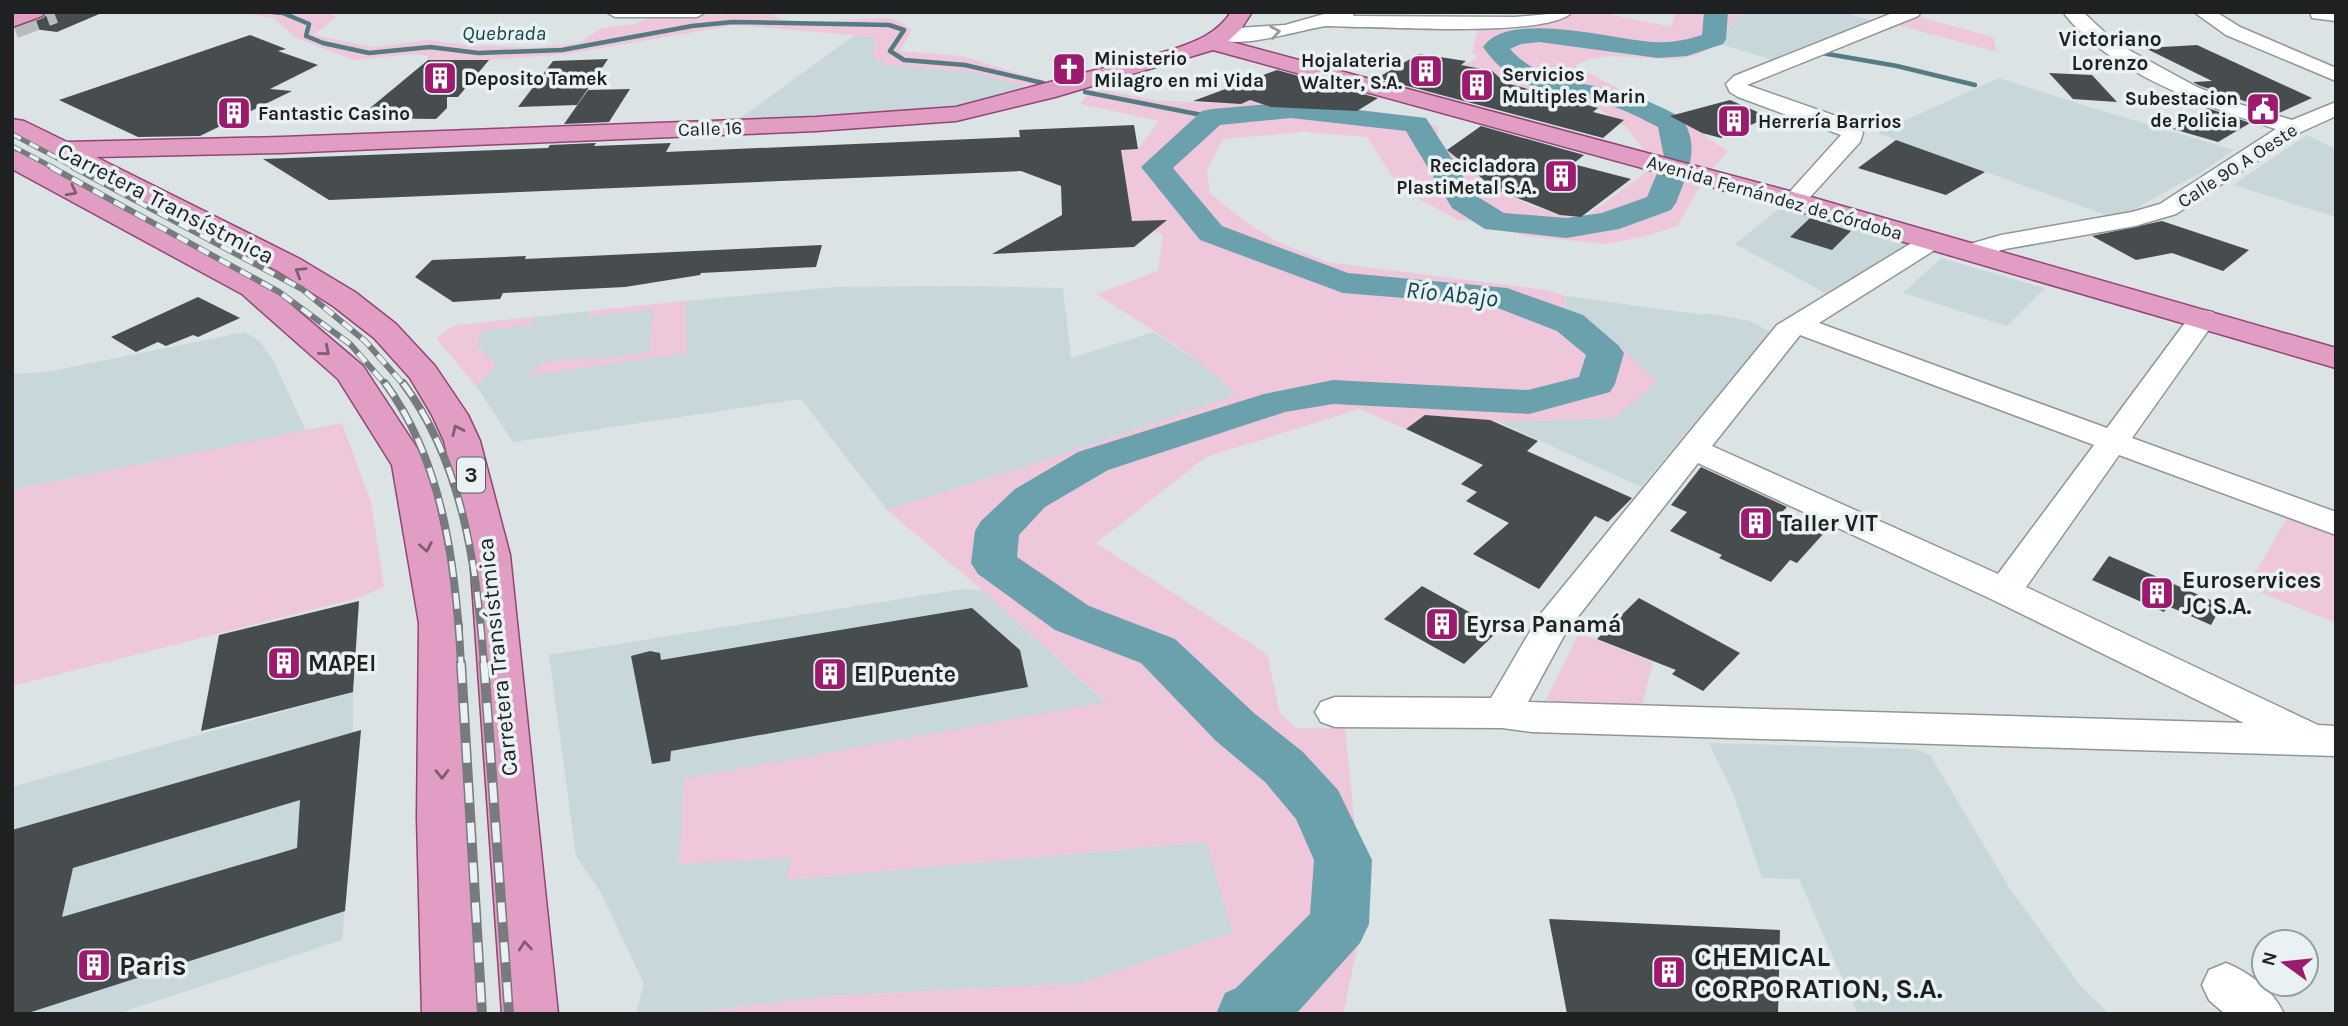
<svg xmlns="http://www.w3.org/2000/svg" width="2348" height="1026" font-family="Karla,sans-serif">
	<style>
		.built { fill: #c8d7da }
		.green { fill: #efc7da }
		.lines { fill: none; stroke-linecap: round; stroke-linejoin: round }
		.stream { stroke: #547a82; stroke-width: 4.5 }
		.river { fill: #6ba1ac; fill-rule: evenodd }
		.building { fill: #474d4e; fill-rule: evenodd }
		.major-tunnel { stroke: #b6bcbe; stroke-width: 23; stroke-dasharray: 23 11; stroke-linecap: butt }
		.minor-casing { stroke: #909697; stroke-width: 3 }
		.major-casing { stroke: #914672; stroke-width: 3 }
		.minor { fill: #fff; fill-rule: evenodd }
		.major { fill: #e29dc4; fill-rule: evenodd }
		.rail-far3-casing { stroke: #777b7d; stroke-width: 5 }
		.rail-far2-casing { stroke: #777b7d; stroke-width: 6 }
		.rail-far1-casing { stroke: #777b7d; stroke-width: 8 }
		.rail-casing { stroke: #777b7d; stroke-width: 10 }
		.rail-far3 { stroke: #e9f1f2; stroke-width: 3.5; stroke-dasharray: 10; stroke-linecap: butt }
		.rail-far2 { stroke: #e9f1f2; stroke-width: 4.5; stroke-dasharray: 12; stroke-linecap: butt }
		.rail-far1 { stroke: #e9f1f2; stroke-width: 5; stroke-dasharray: 16; stroke-linecap: butt }
		.rail { stroke: #e9f1f2; stroke-width: 7; stroke-dasharray: 20; stroke-linecap: butt }
		.oneway { stroke: #9a9b9b }
		.oneway2 { stroke: #805e72 }
		.labels { text-anchor: middle; stroke-width: 7; stroke-linejoin: round; paint-order: stroke }
		.far-poi-label { font-size: 19px; font-weight: bold; fill: #1e2021; stroke: #e9f1f2; text-anchor: start }
		.far-street-label { font-size: 19px; fill: #1e2021; stroke: #e9f1f2 }
		.far-water-label { font-size: 21px; font-style: italic; fill: #13454e; stroke: #e9f1f2 }
		.far-neighbourhood-label { font-size: 21px; font-weight: bold; fill: #1e2021; stroke: #e9f1f2 }
		.shield { fill: #e9f1f2; stroke: #5b5f60; stroke-width: 2 }
		.shield-label { font-size: 21px; font-weight: bold; fill: #1e2021 }
		.street-label { font-size: 23px; fill: #1e2021; stroke: #e9f1f2 }
		.poi-label { font-size: 23px; font-weight: bold; fill: #1e2021; stroke: #e9f1f2; text-anchor: start }
		.water-label { font-size: 24px; font-style: italic; fill: #13454e; stroke: #e9f1f2 }
		.near-poi-label { font-size: 28px; font-weight: bold; fill: #1e2021; stroke: #e9f1f2; text-anchor: start }
	</style>
	<rect width="100%" height="100%" fill="#dce3e5"/>
	<g class="built">
		<polygon points="1742,12 1842,12 1874,21 1773,60 1717,43"/>
		<polygon points="855,35 875,37 886,64 976,73 1039,90 956,109 732,124"/>
		<polygon points="1999,78 2086,106 2234,150 2200,173 2129,212 2106,215 1877,133"/>
		<polygon points="2307,135 2336,149 2336,217 2233,185"/>
		<polygon points="1785,204 1903,241 1907,246 1829,295 1735,244"/>
		<polygon points="1941,258 2016,280 2045,288 2007,326 1903,293"/>
		<polygon points="962,286 1063,288 1071,358 1154,332 1205,366 1237,395 1040,462 887,510 801,399 513,442 477,387 437,339 447,329 458,325 685,301 836,287"/>
		<polygon points="1566,296 1704,315 1707,313 1750,321 1770,332 1641,487 1499,422 1614,418 1657,382 1611,338 1564,314"/>
		<polygon points="245,332 260,342 273,360 306,431 12,490 12,374 47,372"/>
		<polygon points="963,589 982,590 1106,703 685,779 792,858 787,880 1207,842 1233,932 1083,983 830,996 681,1014 636,1014 644,984 600,891 576,856 549,655"/>
		<polygon points="353,692 352,836 342,940 117,1014 12,1014 12,787"/>
		<polygon points="1709,743 1916,749 1930,755 2010,889 2083,989 2110,1014 1858,1014 1799,879 1762,878 1733,793"/>
	</g>
	<g class="green">
		<path d="M229,12H329L336,18L313,35L373,47L429,40L479,47L483,45L532,48L580,43L601,28L635,24L649,18L771,12C789,35 866,13 892,19C899,21 906,26 912,29L900,51L962,56L1050,83L1033,88L976,73L886,64L874,57V37L735,25L567,54L489,60H428V56L414,54L354,60L296,38L274,18Z"/>
		<path d="M1579,12H1598L1672,27L1675,12H1742C1733,21 1726,34 1717,42C1679,79 1615,40 1575,66L1695,128L1728,152L1710,171L1647,154L1626,127L1598,108L1506,83L1492,71L1461,65L1475,60L1477,55L1472,54L1478,30H1522L1529,26Z"/>
		<polygon points="1919,17 1993,37 1997,52 1897,25"/>
		<path d="M1092,88L1159,101L1241,104L1250,100L1262,104C1297,106 1418,111 1439,128L1437,137C1472,182 1528,212 1584,218L1649,170L1701,185L1677,226L1647,236L1605,244L1526,236L1500,230L1482,221L1458,220L1400,189L1367,137L1305,132L1223,139L1207,170L1210,193L1238,216L1275,241L1327,262L1546,290L1566,296L1564,314L1611,338L1657,382L1615,418L1499,422L1425,415L1406,429L1360,409L1206,457L1096,543L1267,654L1280,713L1296,728H1345L1364,917L1343,1014H681L830,996L1083,983L1233,932L1206,842L786,880L791,858L679,864L684,779L1106,702L982,590L887,510L1040,462L1236,395C1196,353 1144,325 1096,294L1158,271L1163,235L1132,221L1121,150L1138,149L1159,121L1080,104Z"/>
		<polygon points="685,301 687,353 525,376 544,362 588,357 588,360 650,352 653,309 588,317 589,311"/>
		<polygon points="532,317 535,318 531,325 481,331 477,346 496,364 477,387 437,339 447,329 458,325"/>
		<polygon points="342,423 371,502 384,587 358,598 12,686 12,490"/>
		<polygon points="2290,513 2336,530 2336,623 2247,587"/>
		<polygon points="1579,633 1653,662 1639,717 1546,700"/>
	</g>
	<g class="lines">
		<g class="stream">
			<polyline points="273,12 283,13 309,24 306,36 323,43 369,53 430,47 478,53 562,50 692,26 732,22 889,25 904,30 890,51 904,60 965,65 1043,83"/>
			<polyline points="1822,53 1897,66 1975,85"/>
			<polyline points="1085,92 1212,117"/>
		</g>
		<path class="river" d="M1704,12H1728L1726,39L1723,44L1687,56L1658,58L1539,42L1521,44L1510,49C1539,82 1586,82 1626,93C1645,99 1663,108 1681,117C1702,147 1687,173 1676,203L1671,210L1619,229L1566,238L1485,229L1452,208L1406,131L1291,118L1220,125L1173,168L1222,226L1348,273L1507,288L1583,315L1618,345L1624,353L1615,384L1610,392L1529,414L1333,404L1285,412L1108,470L1045,507L1019,535L1017,557L1089,606L1175,639L1254,713L1303,752L1338,790L1372,860L1369,924L1360,943L1296,1014H1216L1225,993L1236,988L1310,914L1314,860L1296,819L1265,782L1216,741L1141,663L1055,630L978,574L971,563L975,531L981,521L1015,489L1078,452L1264,394L1333,380L1528,390L1579,377L1586,355L1557,331L1490,305L1343,293L1200,240L1141,167L1202,111L1212,109L1291,102L1426,118L1475,195L1504,213L1566,218L1602,213L1647,197L1664,157L1658,127C1642,119 1626,110 1608,105C1559,91 1515,94 1483,47C1509,9 1615,40 1654,42C1671,43 1686,40 1702,35Z"/>
	</g>
	<g class="building">
		<polygon points="104,12 57,32 19,27 43,18 49,12"/>
		<polygon points="250,35 286,49 278,51 318,65 270,89 292,91 200,136 138,137 59,100"/>
		<polygon points="2197,45 2312,98 2279,113 2198,85 2193,82 2212,81 2145,48"/>
		<polygon points="1419,54 1466,61 1461,65 1492,71 1506,83 1598,108 1593,112 1624,120 1603,138 1377,78"/>
		<polygon points="608,59 577,105 518,107 553,61"/>
		<polygon points="428,60 489,60 458,97 447,97 447,108 436,119 358,118"/>
		<polygon points="1277,70 1378,98 1357,111 1271,107 1250,100 1241,104 1193,101"/>
		<polygon points="2049,73 2092,75 2117,102 2073,99"/>
		<polygon points="630,89 609,122 564,124 588,90"/>
		<polygon points="1730,100 1769,117 1721,138 1702,133 1670,116"/>
		<polygon points="2208,108 2219,112 2250,123 2218,142 2173,129"/>
		<polygon points="1134,125 1138,149 1121,150 1132,221 1167,220 1134,247 992,254 1062,215 1061,186 1021,171 329,200 263,159 548,148 550,145 596,143 594,146 671,143 666,152 1020,137 1019,130"/>
		<polygon points="1481,126 1584,155 1573,164 1631,179 1581,217 1560,215 1495,189 1447,150"/>
		<polygon points="1896,140 1985,172 1946,195 1858,168"/>
		<polygon points="1810,218 1851,231 1832,250 1790,237"/>
		<polygon points="2162,221 2249,250 2223,271 2172,253 2136,260 2092,236"/>
		<polygon points="822,245 816,267 701,273 700,275 625,287 503,293 500,299 453,302 415,277 432,260 526,256 525,259"/>
		<polygon points="198,297 240,318 198,337 193,335 166,346 158,342 136,352 111,337"/>
		<polygon points="1425,415 1490,420 1538,441 1527,451 1632,498 1608,522 1595,516 1539,589 1473,554 1509,523 1466,501 1477,492 1461,484 1483,465 1406,429"/>
		<polygon points="1701,467 1787,507 1780,514 1824,533 1797,563 1790,560 1771,582 1719,558 1722,555 1670,531 1687,512 1671,505"/>
		<polygon points="2109,556 2222,605 2211,625 2168,606 2164,612 2092,580"/>
		<polygon points="1422,586 1500,629 1464,664 1384,619"/>
		<polygon points="1639,598 1740,653 1703,691 1672,674 1676,670 1597,639"/>
		<polygon points="359,601 353,692 201,731 219,635"/>
		<polygon points="972,608 1020,650 1028,687 671,751 670,761 652,764 631,656 650,651 660,653 661,660"/>
		<path d="M361,730L345,911L25,1014H12V830ZM300,800L297,848L62,917L73,868Z"/>
		<polygon points="1549,919 1780,930 1778,1014 1567,1014"/>
	</g>
	<g class="lines">
		<polyline class="major-tunnel" points="14,27 54,12"/>
		<g class="minor-casing">
			<g id="minor">
				<polygon points="606,12 706,12 697,17 615,17"/>
				<path d="M1331,12H1354L1353,16L1515,17L1572,12C1550,37 1398,27 1360,27C1349,27 1338,26 1327,26C1305,28 1228,54 1213,35L1222,29L1285,25Z"/>
				<polygon points="1895,12 1921,12 1918,16 1747,85 1853,122 1863,133 1860,142 1802,206 1786,206 1782,201 1786,196 1841,135 1738,97 1730,92 1726,84 1734,76"/>
				<path d="M2063,12H2083L2116,43L2197,87L2239,104L2292,120L2336,102V116L2301,132L2176,214L2135,226L2005,249L1972,259L1963,256L1959,251L1963,246L2001,235L2132,212L2160,204L2276,129C2207,107 2108,72 2063,12Z"/>
				<polygon points="2194,12 2216,12 2240,27 2336,68 2336,81 2226,35"/>
				<polygon points="2310,12 2336,12 2336,21 2312,18"/>
				<path d="M1932,234L1941,236L1944,241L1941,246L1819,323L2107,428L2193,312L2203,310L2213,312L2217,318L2132,438L2336,512V535L2119,455L2026,587L2318,725L2336,726V756L1532,732L1502,728L1335,727L1321,722L1315,712L1321,702L1335,697L1491,698L1539,616L1777,325L1923,236ZM1800,335L2094,445L1998,574L1712,446ZM1698,463L1991,599L2244,723L1528,702L1566,632Z"/>
				<path d="M2226,963C2250,973 2273,990 2284,1014H2225L2209,1000L2202,985L2209,970Z"/>
			</g>
		</g>
		<g class="major-casing">
			<g id="major">
				<polygon points="16,12 45,12 42,16 12,27 12,14"/>
				<path d="M1231,12H1252L1241,29L1228,41L1804,195L2336,348V368L1784,207L1213,50L1055,97L956,121L816,131L282,153L96,157L300,259L355,292L396,324L435,366L468,415L480,441L510,555L558,1014H502L470,555L444,441L432,415L410,378L374,338L333,306L278,271L12,134V119L24,121L67,142L282,137L816,117L956,107L1171,50C1195,42 1217,34 1231,12Z"/>
				<polygon points="12,150 21,153 264,282 363,366 428,465 461,623 467,818 478,1014 422,1014 417,818 419,623 392,465 338,379 242,294 12,169"/>
			</g>
		</g>
		<use href="#minor" class="minor"/>
		<use href="#major" class="major"/>
		<g class="rail-far3-casing">
			<g id="rail-far3">
				<polyline points="12,134 76,168"/>
				<polyline points="12,146 54,168"/>
			</g>
		</g>
		<g class="rail-far2-casing">
			<g id="rail-far2">
				<polyline points="51,167 279,292 350,344 386,385"/>
				<polyline points="73,167 302,289 365,341 404,385"/>
			</g>
		</g>
		<g class="rail-far1-casing">
			<g id="rail-far1">
				<path d="M385,383C444,463 456,568 461,665"/>
				<path d="M403,383C463,463 477,568 484,665"/>
			</g>
		</g>
		<g class="rail-casing">
			<g id="rail">
				<polyline points="461,663 482,1014"/>
				<polyline points="484,663 509,1014"/>
			</g>
		</g>
		<use href="#rail-far3" class="rail-far3"/>
		<use href="#rail-far2" class="rail-far2"/>
		<use href="#rail-far1" class="rail-far1"/>
		<use href="#rail" class="rail"/>
	</g>
	<defs><path id="oneway-chevron" d="M-2-3.5L2.5 0L-2 3.5" fill="none" stroke-width="1.6" stroke-linecap="round" stroke-linejoin="round" transform="scale(1.75)"/></defs>
	<use class="oneway" href="#oneway-chevron" transform="translate(1275 32) rotate(-9)"/>
	<g class="oneway2">
		<use href="#oneway-chevron" transform="translate(72 191) rotate(28)"/>
		<use href="#oneway-chevron" transform="translate(300 272) rotate(-148)"/>
		<use href="#oneway-chevron" transform="translate(325 351) rotate(41)"/>
		<use href="#oneway-chevron" transform="translate(457 430) rotate(-115)"/>
		<use href="#oneway-chevron" transform="translate(426 547) rotate(79)"/>
		<use href="#oneway-chevron" transform="translate(442 774) rotate(89)"/>
		<use href="#oneway-chevron" transform="translate(525 946) rotate(-95)"/>
	</g>
	<defs>
		<g id="church-square" transform="scale(1.75)"><rect x="-9" y="-9" width="18" height="18" rx="4" fill="#9d1b6e" stroke="#e9f1f2"/><path d="M-1.2-6h2.4v3.5h3.3v2.4h-3.3V6h-2.4V-.1h-3.3v-2.4h3.3Z" fill="#fff"/></g>
		<g id="building-square" transform="scale(1.75)"><rect x="-9" y="-9" width="18" height="18" rx="4" fill="#9d1b6e" stroke="#e9f1f2"/><path d="M-4-6H4V6H1V3H-1V6H-4ZM-2.5-4.3h1.7v1.8h-1.7ZM.8-4.3h1.7v1.8H.8ZM-2.5-1h1.7V.8h-1.7ZM.8-1h1.7V.8H.8Z" fill="#fff"/></g>
		<g id="civic-square" transform="scale(1.75)"><rect x="-9" y="-9" width="18" height="18" rx="4" fill="#9d1b6e" stroke="#e9f1f2"/><path d="M-.6-6.5H3V-4.5H.6V-3L4-1V1h2V6H-6V1h2V-1L-.6-3ZM-1.2 2.5V6h2.4V2.5Z" fill="#fff"/></g>
	</defs>
	<g fill-rule="evenodd">
		<use href="#church-square" x="1069" y="69"/>
		<use href="#building-square" x="1426" y="71"/>
		<use href="#building-square" x="440" y="78"/>
		<use href="#building-square" x="1477" y="85"/>
		<use href="#civic-square" x="2263" y="109"/>
		<use href="#building-square" x="234" y="113"/>
		<use href="#building-square" x="1734" y="121"/>
		<use href="#building-square" x="1561" y="176"/>
		<use href="#building-square" x="1756" y="523"/>
		<use href="#building-square" x="2157" y="593"/>
		<use href="#building-square" x="1442" y="624"/>
		<use href="#building-square" x="284" y="663"/>
		<use href="#building-square" x="830" y="674"/>
		<use href="#building-square" x="94" y="965"/>
		<use href="#building-square" x="1669" y="972"/>
	</g>
	<g class="labels">
		<g class="far-poi-label">
			<text x="1094" y="65">Ministerio<tspan x="1094" dy="22">Milagro en mi Vida</tspan></text>
			<text x="1402" y="67" text-anchor="end">Hojalateria<tspan x="1402" dy="22">Walter, S.A.</tspan></text>
			<text x="1502" y="81">Servicios<tspan x="1502" dy="22">Multiples Marin</tspan></text>
			<text x="464" y="85">Deposito Tamek</text>
			<text x="2238" y="105" text-anchor="end">Subestacion<tspan x="2238" dy="22">de Policia</tspan></text>
			<text x="258" y="120">Fantastic Casino</text>
			<text x="1758" y="128">Herrería Barrios</text>
			<text x="1536" y="172" text-anchor="end">Recicladora<tspan x="1536" dy="22">PlastiMetal S.A.</tspan></text>
		</g>
		<g class="far-street-label">
			<text transform="translate(710 128) rotate(-2)" y="7">Calle 16</text>
			<text transform="translate(2237 165) rotate(-33)" y="7">Calle 90 A Oeste</text>
			<text transform="translate(1775 197) rotate(16)" y="7">Avenida Fernández de Córdoba</text>
		</g>
		<g class="far-water-label">
			<text x="504" y="40">Quebrada</text>
		</g>
		<g class="far-neighbourhood-label">
			<text x="2110" y="46">Victoriano<tspan x="2110" dy="24">Lorenzo</tspan></text>
		</g>
		<rect class="shield" x="457" y="457.5" width="28" height="35" rx="5"/>
		<g class="shield-label">
			<text x="471" y="482">3</text>
		</g>
		<g class="street-label">
			<text transform="translate(166 203) rotate(27)" y="8">Carretera Transístmica</text>
			<text transform="translate(497 657) rotate(-96)" y="8">Carretera Transístmica</text>
		</g>
		<g class="poi-label">
			<text x="1780" y="531">Taller VIT</text>
			<text x="2182" y="588">Euroservices<tspan x="2182" dy="26">JC S.A.</tspan></text>
			<text x="1466" y="632">Eyrsa Panamá</text>
			<text x="308" y="671">MAPEI</text>
			<text x="854" y="682">El Puente</text>
		</g>
		<g class="water-label">
			<text transform="translate(1452 294) rotate(6)" y="8">Río Abajo</text>
		</g>
		<g class="near-poi-label">
			<text x="1694" y="966">CHEMICAL<tspan x="1694" dy="32">CORPORATION, S.A.</tspan></text>
			<text x="119" y="975">Paris</text>
		</g>
	</g>
	<rect width="2348" height="1026" fill="none" stroke="#1e2021" stroke-width="28"/>
	<g transform="translate(2285 963) rotate(285)"><circle r="33" fill="#e9f1f2" stroke="#989d9e" stroke-width="2"/>
	<path d="M0-5L12 26L0 18L-12 26Z" fill="#9d1b6e"/>
	<text y="-10" font-size="19" font-weight="bold" text-anchor="middle" fill="#1e2021">N</text>
	</g>
</svg>
